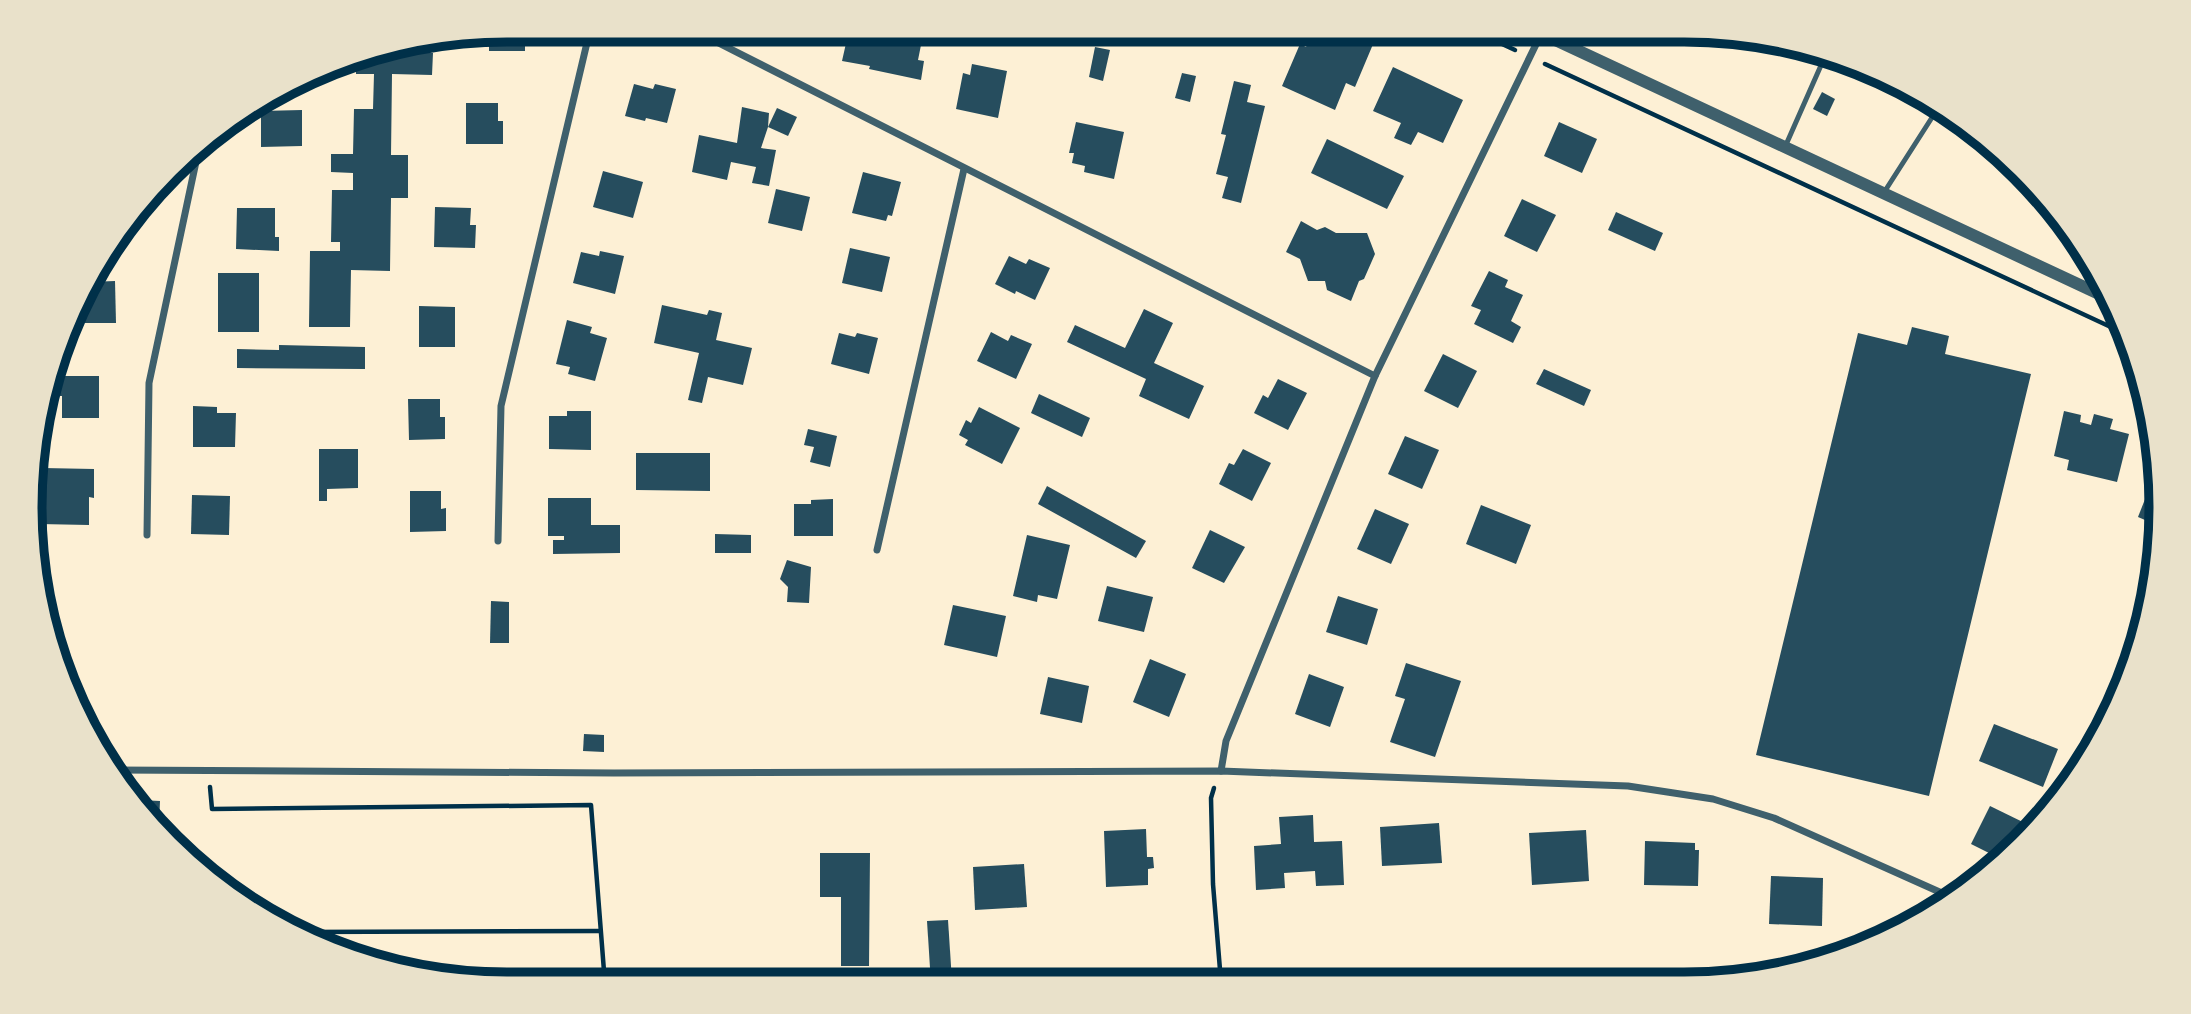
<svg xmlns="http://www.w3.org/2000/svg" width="2191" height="1014" font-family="Lato,sans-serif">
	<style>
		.building { fill: #264d5e }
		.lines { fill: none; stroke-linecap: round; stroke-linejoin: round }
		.path { stroke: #003049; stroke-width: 4.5 }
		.service { stroke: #3f606c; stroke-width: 5 }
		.minor { stroke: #3f606c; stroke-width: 7 }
		.tertiary { stroke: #3f606c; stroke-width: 12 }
		.rim { fill: none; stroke: #003049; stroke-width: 9 }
	</style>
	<rect width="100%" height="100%" fill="#fdf0d5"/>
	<g class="building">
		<polygon points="507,30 525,30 525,51 489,51 489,33"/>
		<polygon points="849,30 924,30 918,60 924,61 921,80 869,69 870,66 842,61"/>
		<polygon points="955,30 996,30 994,38 985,45 954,37"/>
		<polygon points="1314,30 1379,30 1355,87 1346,83 1335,110 1282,86 1300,44 1306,47"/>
		<polygon points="1095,47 1110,50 1103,81 1089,77"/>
		<polygon points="369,53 433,53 432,75 392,74 391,155 408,155 408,198 391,198 390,271 351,270 350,327 309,327 310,251 340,251 340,242 331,242 332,190 353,190 353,173 331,172 331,154 353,154 354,109 373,109 374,74 356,74 356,55"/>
		<polygon points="972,64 1007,71 998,118 956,109 963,73 970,75"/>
		<polygon points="1393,67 1463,100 1443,143 1418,132 1411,145 1394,138 1401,123 1373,111"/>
		<polygon points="1182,73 1196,76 1190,102 1175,98"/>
		<polygon points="1234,81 1251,85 1247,102 1265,106 1241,203 1222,198 1228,177 1216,174 1226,135 1221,134"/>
		<polygon points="634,84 653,89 655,84 676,89 667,123 646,118 645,121 625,116"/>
		<polygon points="1822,92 1835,99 1827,116 1813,109"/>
		<polygon points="466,103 498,103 498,121 503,121 503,144 466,144"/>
		<polygon points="742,107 769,113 768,127 761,148 776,150 769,186 752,183 756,167 731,162 727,180 692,172 699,135 737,143"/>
		<polygon points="777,108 797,117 788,136 768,127"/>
		<polygon points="302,110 302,146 261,147 261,111"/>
		<polygon points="1076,122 1124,132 1114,179 1084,172 1085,166 1072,163 1074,153 1069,153"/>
		<polygon points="1559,122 1597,139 1582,173 1544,156"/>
		<polygon points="1327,139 1404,176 1387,209 1311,173"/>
		<polygon points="603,171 643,182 633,218 593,207"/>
		<polygon points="863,172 901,182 892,216 888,215 886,221 852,213"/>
		<polygon points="776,189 810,197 802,231 768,223"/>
		<polygon points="1522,199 1556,215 1537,252 1504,236"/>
		<polygon points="435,207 471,208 470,225 476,225 475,248 434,247"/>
		<polygon points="237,208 275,208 275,237 279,237 279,251 236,249"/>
		<polygon points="1616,212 1663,233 1655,251 1608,230"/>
		<polygon points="1301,221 1317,230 1325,227 1336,233 1367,233 1375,254 1364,279 1359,281 1351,301 1327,290 1325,281 1308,281 1300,259 1286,252"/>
		<polygon points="850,248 890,257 882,292 842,283"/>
		<polygon points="600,251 624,256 615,294 573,283 581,252 599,256"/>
		<polygon points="1009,256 1026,264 1029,259 1050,268 1035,300 1016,291 1015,294 995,284"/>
		<polygon points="1489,271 1508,280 1505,287 1523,295 1511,321 1521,327 1513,343 1474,324 1481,310 1471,306"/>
		<rect x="218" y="273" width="41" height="59"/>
		<polygon points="115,281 116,323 78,323 77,312 89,282"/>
		<polygon points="662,305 707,315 709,310 722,313 716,340 752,348 743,385 708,377 702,403 688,400 699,353 654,343"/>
		<polygon points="419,306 455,307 455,347 419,347"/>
		<polygon points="1144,309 1173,323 1154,363 1204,386 1189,419 1139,396 1146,379 1067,342 1075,325 1125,348"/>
		<polygon points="567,320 592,327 590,333 607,338 595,381 568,374 570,367 556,364"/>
		<polygon points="1912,327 1949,336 1945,354 2031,374 1929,796 1756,755 1858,333 1907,345"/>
		<polygon points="991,332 1008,341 1011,335 1032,344 1016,379 977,361"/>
		<polygon points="839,333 855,337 857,333 878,338 869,374 831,364"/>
		<polygon points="279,345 365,347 365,369 237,368 237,349 279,350"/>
		<polygon points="1443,354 1477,371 1458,408 1424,391"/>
		<polygon points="60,358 62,358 62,376 99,376 99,418 62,418 62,396 46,396"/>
		<polygon points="1544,369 1591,390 1584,406 1536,384"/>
		<polygon points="1278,379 1307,393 1288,430 1254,413 1263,395 1268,398"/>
		<polygon points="1039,394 1090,418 1082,437 1031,413"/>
		<polygon points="408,399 440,399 440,417 445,417 445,439 409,440"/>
		<polygon points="193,406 217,407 217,413 236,413 235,447 193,447"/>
		<polygon points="979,407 1020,428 1002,464 965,445 968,440 959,435 966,420 971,423"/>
		<polygon points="567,411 591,411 591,450 549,449 549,416 567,416"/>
		<polygon points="2064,411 2081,415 2080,422 2091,425 2094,414 2113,419 2110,429 2129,434 2117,482 2067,470 2069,460 2054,456"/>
		<polygon points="808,429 837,436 830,467 810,462 814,447 804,445"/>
		<polygon points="1405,436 1439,450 1422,489 1388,474"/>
		<polygon points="319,449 358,449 358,488 327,489 327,501 319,501"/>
		<polygon points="1243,449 1271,463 1252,501 1219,484 1229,463 1234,465"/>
		<polygon points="636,453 710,453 710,491 636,490"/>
		<polygon points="43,468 94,469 94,498 89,497 89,525 39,524"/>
		<polygon points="2153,479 2159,481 2161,507 2159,526 2138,517"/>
		<polygon points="1047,486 1146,541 1136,558 1038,504"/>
		<polygon points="410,491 441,491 441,509 446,508 446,531 410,532"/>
		<polygon points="192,495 230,496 229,535 191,534"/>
		<polygon points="548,498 591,498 591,525 620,525 620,553 553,554 553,540 564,540 564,536 548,536"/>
		<polygon points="833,499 833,536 794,536 794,504 811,504 811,500"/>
		<polygon points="1481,505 1531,525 1516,564 1466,544"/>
		<polygon points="1375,509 1409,524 1391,564 1357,549"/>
		<polygon points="1210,530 1245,547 1224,583 1192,568"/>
		<polygon points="715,534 751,535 751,553 715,553"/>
		<polygon points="1027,535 1070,545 1057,599 1038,595 1037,602 1013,596"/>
		<polygon points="787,560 811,567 809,603 787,602 788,587 780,579"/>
		<polygon points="1107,586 1153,597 1144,632 1098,621"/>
		<polygon points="1338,596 1378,609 1367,645 1326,632"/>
		<polygon points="491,601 509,602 509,643 490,643"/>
		<polygon points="953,605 1006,616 997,657 944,645"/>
		<polygon points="1150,659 1186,674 1169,717 1133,702"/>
		<polygon points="1406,663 1461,681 1435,757 1390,742 1405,699 1395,696"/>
		<polygon points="1309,674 1344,687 1330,727 1295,714"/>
		<polygon points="1048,677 1089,686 1082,723 1040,714"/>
		<polygon points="1994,724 2058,749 2043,787 1979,761"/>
		<polygon points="584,734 604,735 604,752 583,751"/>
		<polygon points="139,800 160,801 159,826 157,823"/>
		<polygon points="1990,806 2033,827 2001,859 1971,844"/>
		<polygon points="1313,815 1314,842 1342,841 1344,885 1316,886 1315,871 1284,873 1285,888 1256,890 1254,846 1281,844 1279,817"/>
		<polygon points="1439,823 1442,863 1382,866 1380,827"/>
		<polygon points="1146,829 1147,857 1153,857 1154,868 1148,869 1148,885 1106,887 1104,831"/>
		<polygon points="1586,830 1589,881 1532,885 1529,833"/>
		<polygon points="1645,841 1695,843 1695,850 1699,850 1698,886 1644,885"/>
		<polygon points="820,853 870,853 869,966 841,966 841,897 820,897"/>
		<polygon points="1024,864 1027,907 975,910 973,867"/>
		<polygon points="1771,876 1823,878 1822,926 1769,924"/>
		<polygon points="948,920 952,981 931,983 927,921"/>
		<polygon points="858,976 915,978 915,983 858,983"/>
	</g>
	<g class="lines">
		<g class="path">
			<polyline points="1472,30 1515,50"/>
			<polyline points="1545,64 2128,335"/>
			<polyline points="210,787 212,809 591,805 605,984"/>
			<polyline points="1214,788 1211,798 1213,884 1221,982"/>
			<polyline points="299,932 600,931"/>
		</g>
		<g class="service">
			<polyline points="1785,147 1826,54"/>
			<polyline points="1883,194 1940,105"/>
		</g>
		<g class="minor">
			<polyline points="693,30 1375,376"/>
			<polyline points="147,535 149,383 200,143"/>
			<polyline points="498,541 501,406 590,30"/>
			<polyline points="877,550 964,169"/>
			<polyline points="114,770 614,773 1221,771 1628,786 1713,799 1774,818 1953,898"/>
			<polyline points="1221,771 1226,741 1375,376 1543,30"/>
		</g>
		<polyline class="tertiary" points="1534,30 2112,300"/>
	</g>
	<path d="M0 0H2191V1014H0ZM507 42H1684A465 465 0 0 1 2149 507V507A465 465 0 0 1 1684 972H507A465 465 0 0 1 42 507V507A465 465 0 0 1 507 42Z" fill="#e9e1ca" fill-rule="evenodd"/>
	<path class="rim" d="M507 42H1684A465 465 0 0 1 2149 507V507A465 465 0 0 1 1684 972H507A465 465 0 0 1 42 507V507A465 465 0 0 1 507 42Z"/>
</svg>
